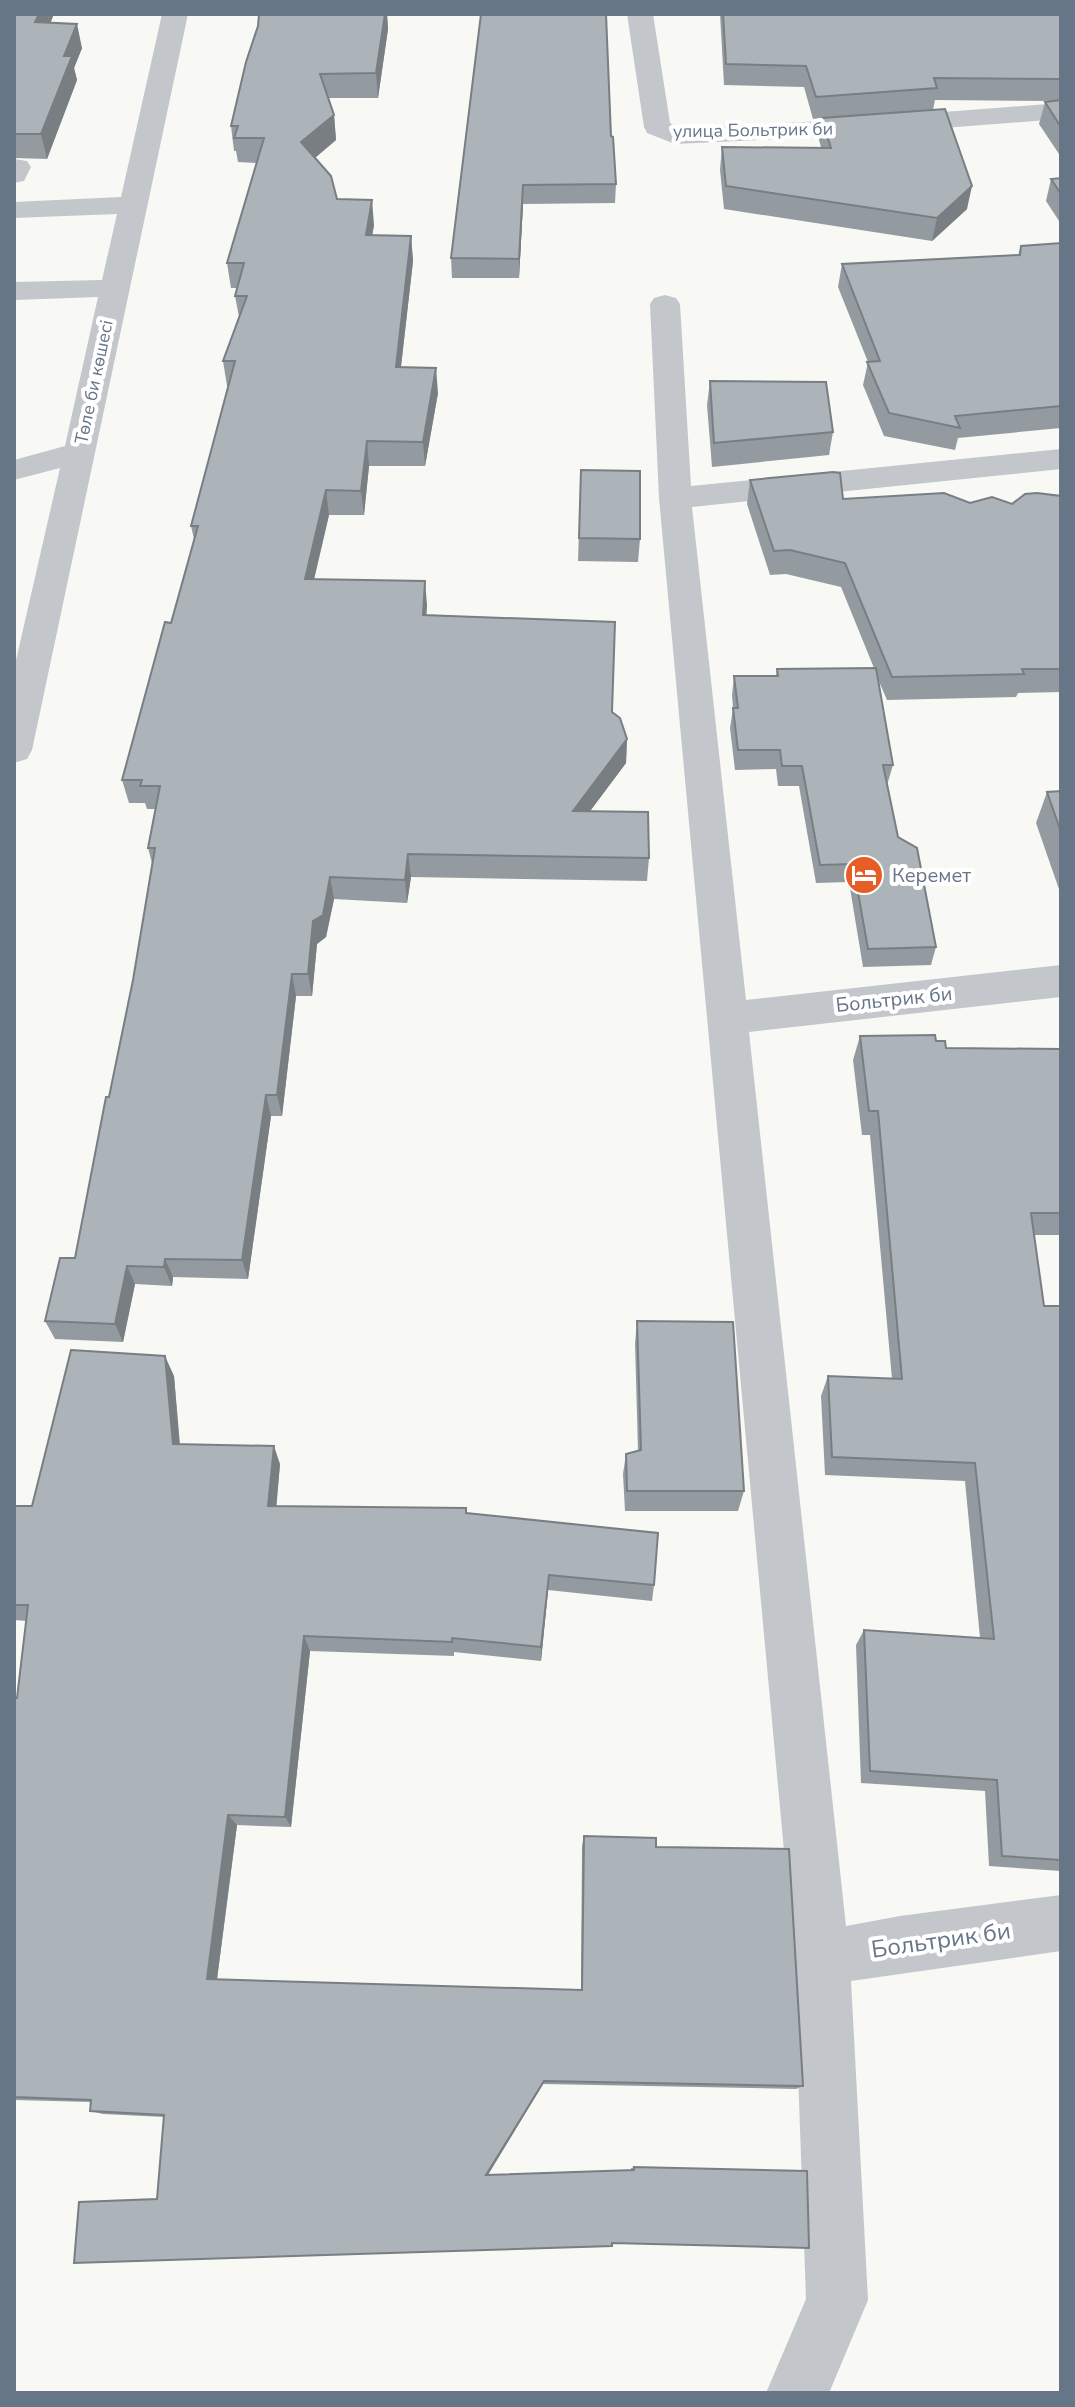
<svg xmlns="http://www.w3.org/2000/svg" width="1075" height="2407" font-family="'Nunito Sans',sans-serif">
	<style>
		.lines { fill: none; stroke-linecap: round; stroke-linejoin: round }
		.minor { fill: #c3c7cb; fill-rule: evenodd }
		.wall { fill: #949ba0 }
		.shaded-wall { fill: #787e82 }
		.building { fill: #acb4ba; stroke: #787e82; stroke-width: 2 }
		.labels { text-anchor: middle; stroke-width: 8; stroke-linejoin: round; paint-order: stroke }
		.far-street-label { font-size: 18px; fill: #667687; stroke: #fff }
		.poi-label { font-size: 20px; fill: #667687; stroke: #fff; text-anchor: start }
		.street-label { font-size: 20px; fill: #667687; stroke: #fff }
		.near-street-label { font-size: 24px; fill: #667687; stroke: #fff }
	</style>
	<rect width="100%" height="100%" fill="#f8f8f5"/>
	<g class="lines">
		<g class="minor">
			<polygon points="162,14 188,14 32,750 27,759 14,763 14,669 60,468 14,480 14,460 65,446 98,297 14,300 14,282 102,280 117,214 14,218 14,202 121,197"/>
			<polygon points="627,14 653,14 670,123 679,128 826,121 1061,103 1061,119 826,137 675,144 647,133 644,127"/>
			<polygon points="14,159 27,161 31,167 24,181 14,183"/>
			<polygon points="665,295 676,298 680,304 691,486 1061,449 1061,469 692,507 746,1000 1061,965 1061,997 749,1032 846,1926 900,1916 1061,1895 1061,1951 851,1981 868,2300 829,2393 766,2393 806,2299 794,1959 659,498 650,304 654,298"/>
		</g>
	</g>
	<g class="wall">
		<polygon points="14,14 50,23 82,48 74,68 77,80 47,159 14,158"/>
		<polygon points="259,14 387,14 388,29 378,98 328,98 334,115 336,140 315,158 337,199 374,225 372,235 411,236 413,261 401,367 438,393 425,466 369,466 364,515 329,515 314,580 427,605 426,615 612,712 627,739 626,763 590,811 649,858 647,881 411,877 407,903 334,899 326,937 317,944 312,996 296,996 282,1116 271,1116 248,1279 173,1277 172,1286 135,1284 123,1342 55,1339 45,1321 75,1258 133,980 152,863 148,848 155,809 147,809 145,803 129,803 122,780 171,623 194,539 191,526 228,386 227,386 223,361 239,317 235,296 237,288 231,288 227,263 257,163 238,162 236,151 234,151 231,126 258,26"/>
		<polygon points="481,14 611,136 616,184 615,203 523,204 519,278 452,278 451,258"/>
		<polygon points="720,14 1061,14 1061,157 1039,124 1045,102 1056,101 935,100 933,110 967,209 932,241 724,209 720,170 722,147 821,147 819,140 822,118 813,119 804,87 724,85"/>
		<polygon points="1061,178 1061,224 1046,201 1051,179"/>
		<polygon points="1061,243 1061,428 958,438 955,450 884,436 863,385 868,362 838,287 842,264 1018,255 1021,246"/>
		<polygon points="710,381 833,432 829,455 712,467 707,405"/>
		<polygon points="581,470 640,539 638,562 578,561"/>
		<polygon points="750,480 843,499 1012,504 1061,496 1061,692 1018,693 1016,697 887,700 878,679 893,765 887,785 898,837 936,947 931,965 863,967 849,882 816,883 799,786 778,786 776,769 735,770 730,728 733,708 732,695 734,676 776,676 777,669 874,668 841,587 786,574 770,575 747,504"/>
		<polygon points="1061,791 1061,895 1036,823 1047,792"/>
		<polygon points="860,1036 936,1041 946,1048 1061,1049 1061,1235 1034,1235 1044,1306 1061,1306 1061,1871 989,1866 985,1791 861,1783 856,1645 864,1630 980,1638 965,1481 825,1475 821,1396 828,1376 892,1379 870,1135 862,1135 853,1060"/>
		<polygon points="637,1321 744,1491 738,1511 625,1511 623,1474 626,1454 638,1450 635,1344"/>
		<polygon points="174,1376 180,1444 280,1464 276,1506 466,1508 466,1513 654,1585 652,1601 548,1590 541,1661 454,1652 454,1656 310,1651 291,1827 237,1825 217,1980 581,1990 582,1846 584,1836 656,1847 803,2086 796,2089 543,2084 488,2175 631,2170 631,2168 634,2167 807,2171 157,2199 164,2117 103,2114 90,2111 91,2102 14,2100 14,1698 17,1698 27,1621 14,1620 14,1506 32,1506"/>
	</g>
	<g class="shaded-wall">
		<polygon points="39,14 54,14 41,47 35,22"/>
		<polygon points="385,14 387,14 388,29 378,98 376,73"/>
		<polygon points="77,24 82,48 74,68 77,80 47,159 41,134 64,56"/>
		<polygon points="334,115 336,140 304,167 301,142"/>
		<polygon points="523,185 523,204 519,278 519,259"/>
		<polygon points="972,186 967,209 932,241 937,218"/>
		<polygon points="372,200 374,225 368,260 366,235"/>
		<polygon points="411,236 413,261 398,392 396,367"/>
		<polygon points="436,368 438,393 425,466 423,442"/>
		<polygon points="367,441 369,466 364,515 361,491"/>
		<polygon points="326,490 329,515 308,604 305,579"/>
		<polygon points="425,581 427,605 425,639 423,615"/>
		<polygon points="627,739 626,763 573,834 573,811"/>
		<polygon points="408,854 411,877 407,903 405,880"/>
		<polygon points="330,877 334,899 326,937 317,944 312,996 308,974 313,921"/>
		<polygon points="292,974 296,996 282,1116 277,1095"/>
		<polygon points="266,1095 271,1116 248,1279 242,1260"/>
		<polygon points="165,1259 173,1277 172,1286 164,1267"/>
		<polygon points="127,1266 135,1284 123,1342 115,1324"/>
		<polygon points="165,1356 174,1376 181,1463 173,1444"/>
		<polygon points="274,1446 280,1464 275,1523 268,1506"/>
		<polygon points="549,1575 548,1590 541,1661 541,1647"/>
		<polygon points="304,1636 310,1651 291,1827 285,1817"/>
		<polygon points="228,1815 237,1825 216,1986 207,1979"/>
		<polygon points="544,2081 543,2084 487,2176 486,2175"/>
	</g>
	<g class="building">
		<polygon points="14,14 39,14 35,22 77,24 64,56 72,56 41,134 14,134"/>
		<polygon points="259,14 385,14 376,73 320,74 334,115 301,142 331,176 337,199 372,200 366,235 411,236 396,367 436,368 423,442 367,441 361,491 326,490 305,579 425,581 423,615 615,622 612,712 620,718 627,739 573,811 648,812 649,858 408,854 405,880 330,877 323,915 313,921 308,974 292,974 277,1095 266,1095 242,1260 165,1259 164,1267 127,1266 115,1324 45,1321 60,1258 75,1258 106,1097 109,1097 133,980 155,848 148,848 160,786 140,786 142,780 122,780 165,622 171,623 198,526 191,526 235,361 223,361 247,296 235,296 244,263 227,263 264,138 234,138 238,126 231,126 246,62 258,26"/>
		<polygon points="481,14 606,14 611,136 613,137 616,184 523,185 519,259 451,258"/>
		<polygon points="723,14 1061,14 1061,79 934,78 937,88 816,97 806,66 726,64"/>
		<polygon points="1061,100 1061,127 1045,102"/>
		<polygon points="945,109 972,186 937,218 726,186 722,147 831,148 822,118"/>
		<polygon points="1061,178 1061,194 1051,179"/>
		<polygon points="1061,243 1061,406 955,416 960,428 889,413 867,362 880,361 842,264 1020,255 1021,246"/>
		<polygon points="710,381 826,382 833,432 714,443"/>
		<polygon points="581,470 640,471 640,539 579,538"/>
		<polygon points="833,472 840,473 843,499 944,493 970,503 992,497 1012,504 1025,494 1037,493 1061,496 1061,669 1022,669 1024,674 892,677 845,563 790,550 774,551 750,480"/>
		<polygon points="876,668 893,765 883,765 898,837 917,848 936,947 868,949 853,864 820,865 802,766 782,766 780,750 738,750 733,708 738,708 734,676 778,676 777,669"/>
		<polygon points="1061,791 1061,832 1047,792"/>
		<polygon points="935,1035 936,1041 945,1041 946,1048 1061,1049 1061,1213 1031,1213 1044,1306 1061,1306 1061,1860 1002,1856 997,1780 870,1771 864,1630 994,1639 975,1463 832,1457 828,1376 902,1379 878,1111 869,1111 860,1036"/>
		<polygon points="637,1321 733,1322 744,1491 627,1491 626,1454 641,1450"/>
		<polygon points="71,1350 165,1356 173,1444 274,1446 268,1506 466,1508 466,1513 658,1533 654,1585 549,1575 541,1647 452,1638 452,1642 304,1636 285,1817 228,1815 207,1979 582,1990 584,1836 656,1838 656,1847 789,1849 803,2086 544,2081 486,2175 634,2170 634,2167 807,2171 809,2248 612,2243 612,2246 74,2263 79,2202 157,2199 164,2115 90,2111 91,2100 14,2097 14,1698 17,1698 28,1605 14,1605 14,1506 32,1506"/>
	</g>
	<defs>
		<g id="hotel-disc" transform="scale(2)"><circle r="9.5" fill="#e65d26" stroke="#fff"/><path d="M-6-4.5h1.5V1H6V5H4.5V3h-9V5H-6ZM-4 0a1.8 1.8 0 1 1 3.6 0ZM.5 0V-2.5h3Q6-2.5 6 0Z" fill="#fff"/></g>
	</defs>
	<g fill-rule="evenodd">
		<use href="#hotel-disc" x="864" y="875"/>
	</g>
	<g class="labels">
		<g class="far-street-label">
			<text transform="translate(753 130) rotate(-1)" y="6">улица Больтрик би</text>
			<text transform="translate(94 382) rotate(-78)" y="6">Төле би көшесі</text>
		</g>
		<g class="poi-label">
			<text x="892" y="882">Керемет</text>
		</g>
		<g class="street-label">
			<text transform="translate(894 999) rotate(-6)" y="7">Больтрик би</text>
		</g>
		<g class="near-street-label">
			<text transform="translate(941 1940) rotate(-8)" y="8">Больтрик би</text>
		</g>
	</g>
	<rect width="1075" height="2407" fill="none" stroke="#667687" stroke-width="32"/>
</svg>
